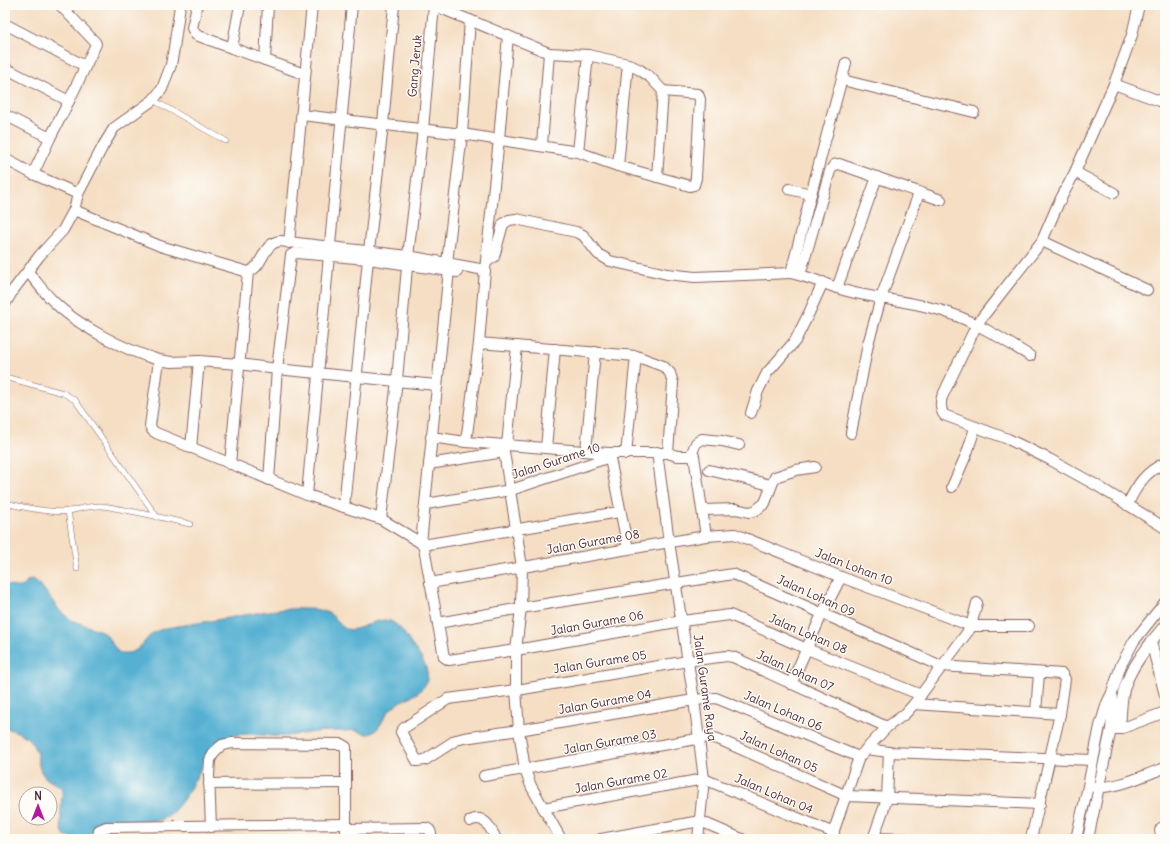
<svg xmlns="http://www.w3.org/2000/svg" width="1170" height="844" font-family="Delius,sans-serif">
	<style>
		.water { fill: #54b0d2; stroke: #4f687e }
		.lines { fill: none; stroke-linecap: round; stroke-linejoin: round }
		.service-casing { stroke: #866260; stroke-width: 6 }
		.minor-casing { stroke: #866260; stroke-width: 12 }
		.service { stroke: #fff; stroke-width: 5 }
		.minor { stroke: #fff; stroke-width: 10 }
		.labels { text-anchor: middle; stroke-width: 3; stroke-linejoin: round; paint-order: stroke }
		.street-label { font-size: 12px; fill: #4a1f2b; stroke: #fdfcf7 }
	</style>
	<rect width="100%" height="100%" fill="#fdfcf7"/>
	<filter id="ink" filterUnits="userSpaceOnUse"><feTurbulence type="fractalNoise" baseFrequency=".025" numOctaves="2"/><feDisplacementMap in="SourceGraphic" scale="8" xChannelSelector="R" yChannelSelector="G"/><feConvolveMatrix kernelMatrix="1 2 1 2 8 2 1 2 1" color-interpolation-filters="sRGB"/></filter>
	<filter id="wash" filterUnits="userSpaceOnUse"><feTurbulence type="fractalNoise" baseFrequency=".012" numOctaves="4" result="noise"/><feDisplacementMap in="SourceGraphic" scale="16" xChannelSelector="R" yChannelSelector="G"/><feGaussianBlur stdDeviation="0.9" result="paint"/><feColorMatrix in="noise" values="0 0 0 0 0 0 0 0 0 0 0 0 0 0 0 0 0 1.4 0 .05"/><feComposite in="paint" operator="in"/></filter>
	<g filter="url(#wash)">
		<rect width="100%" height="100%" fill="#f5dec3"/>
		<path class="water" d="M33,580L42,587L60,611L71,620L104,632L118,652C138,657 141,643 153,633C156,631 160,630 165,628C191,624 218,620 244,615C263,612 283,608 302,609C314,609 326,609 335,618C339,621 341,627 346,629C361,633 374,616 390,621C399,624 406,636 411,644C424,661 439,680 414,695C406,699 398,702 392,708C384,714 382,726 375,731C367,737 365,733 357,731C353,730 348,731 344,731C335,731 325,731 315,732C306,733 296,735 287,736C267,738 244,729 226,739C198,755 191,808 160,820L109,822L101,824L86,837C81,837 73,839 67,837C56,832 63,799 62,789C57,783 49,782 44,776C37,768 39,757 35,749C30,736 17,731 5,728V584C12,586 20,590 26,584L27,581Z"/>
	</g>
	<g filter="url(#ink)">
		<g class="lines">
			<g class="service-casing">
				<g id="service">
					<polyline points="153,100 226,141"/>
					<polyline points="5,377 63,393 75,400 157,517"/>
					<path d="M5,503C22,507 52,514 69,511C81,509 89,505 102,506C131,510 162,518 190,524"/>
					<polyline points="68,511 77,569"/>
				</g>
			</g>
			<g class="minor-casing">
				<g id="minor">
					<polyline points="197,5 192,28 196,35 304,74"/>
					<path d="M1139,5L1132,35L1114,84L1075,172L1058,204L1042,241L977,324L942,397C940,404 940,409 944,415L1008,439L1049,459L1096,485L1165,528"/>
					<polyline points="5,24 85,66"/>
					<polyline points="232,48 240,5"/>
					<polyline points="265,60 268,5"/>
					<path d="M846,63L811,194L791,273C811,277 828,286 847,291C880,300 916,301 949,313C978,323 1004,340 1030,356"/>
					<polyline points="5,68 69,101"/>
					<polyline points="842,80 974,112"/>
					<polyline points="1114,84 1165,103"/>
					<polyline points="5,115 50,138"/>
					<polyline points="302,115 462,134 578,152 618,166 690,186 694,185 696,178 700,99 698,94 663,91 650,77 640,70 628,64 588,55 549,53 433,5"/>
					<polyline points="542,145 549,53"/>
					<polyline points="578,152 588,55"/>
					<polyline points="5,159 33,174 78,194"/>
					<polyline points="618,166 628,64"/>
					<polyline points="1075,172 1114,193"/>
					<polyline points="33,174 50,138 69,101 96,44 95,42 60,5"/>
					<polyline points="657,177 663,91"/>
					<polyline points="789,189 811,194"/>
					<polyline points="74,210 160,246 248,272"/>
					<polyline points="1042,241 1147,290"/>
					<polyline points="289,243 312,5"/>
					<polyline points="369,251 383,124 394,5"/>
					<polyline points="486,262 494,257 503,224 509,220 516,219 576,232 583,235 598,254 610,261 667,274 695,277 791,273"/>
					<polyline points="447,263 462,134 470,20"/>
					<path d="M28,272C36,281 43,291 52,300C76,325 126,351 159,360"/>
					<polyline points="800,275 830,171 834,165 839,164 941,200"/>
					<polyline points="837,288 877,177"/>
					<polyline points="5,304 14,289 40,255 63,230 74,210 78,194 103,146 114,128 153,100 162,89 171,65 174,48 180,5"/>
					<polyline points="479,343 636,356 663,366 670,373 673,383 668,453"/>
					<polyline points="436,385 277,369 239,364 199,361 171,362 159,360 150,426 152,430 156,433 307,495 381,519 421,543 424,548 444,657 449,660 516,650 682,621 730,615 807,649 921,695"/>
					<polyline points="751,413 758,391 767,373 795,341 809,313 823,282"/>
					<polyline points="851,433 868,344 881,298 919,193"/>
					<polyline points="431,437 466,442 609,453 668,453 677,456 694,456 706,536"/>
					<polyline points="466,442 479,343 485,270"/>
					<polyline points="503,445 522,567 521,608 516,650 516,690 519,730 525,770 531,786 561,839"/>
					<polyline points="507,445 517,346"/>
					<polyline points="191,448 199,361"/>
					<polyline points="546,448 555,349"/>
					<polyline points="586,451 595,352"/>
					<polyline points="657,452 669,542 694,700 704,779 698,839"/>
					<polyline points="609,453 628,549"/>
					<polyline points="626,454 636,356"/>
					<polyline points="691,455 696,443 702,439 722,441 739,445"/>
					<path d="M230,464L248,272C264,267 262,243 280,241L408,256L485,270L499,139L508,36"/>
					<polyline points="429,464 504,452"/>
					<polyline points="709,470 771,485"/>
					<polyline points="269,480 277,369 291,255 296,253 368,259 457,272"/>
					<polyline points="952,487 967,453 975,428"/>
					<polyline points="307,495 352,5"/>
					<polyline points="426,504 511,490 610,457"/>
					<path d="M1127,505C1137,486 1144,472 1165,463"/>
					<polyline points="344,507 368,259"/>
					<polyline points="703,510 736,509 749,512 755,511 765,503 775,477 796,470 815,467"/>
					<polyline points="381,519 397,380 408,256 423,129 434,5"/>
					<polyline points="421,543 449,270"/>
					<polyline points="423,545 619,512"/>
					<polyline points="430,583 628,549 706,536 735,534 841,577 971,626 1029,626"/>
					<polyline points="438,623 527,607 733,574 941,666 1062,674 1065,679 1060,714 1031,839"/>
					<polyline points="1165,625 1151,642 1165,695"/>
					<polyline points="791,684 822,614 841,577"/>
					<polyline points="914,704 1060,714"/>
					<polyline points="1036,712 1039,673"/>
					<polyline points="1116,729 1120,729 1165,712"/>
					<path d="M1120,729C1121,717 1121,705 1123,694C1127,674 1140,658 1151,642"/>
					<polyline points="866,749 889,752 1093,760"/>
					<polyline points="859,757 716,698 694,700 519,730 464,738 456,740 425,760 417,761 401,732 404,728 448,699 523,689 688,661 727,656 733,657 887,727"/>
					<polyline points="484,776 708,737 718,739 847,796 1040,804"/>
					<polyline points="209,784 345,783"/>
					<path d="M1094,787C1118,789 1143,775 1165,768"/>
					<polyline points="543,808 704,779 834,833"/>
					<path d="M470,821C484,813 491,829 496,839"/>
					<polyline points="211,827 209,775 210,760 215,751 222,745 232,743 341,744 346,747 346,839"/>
					<path d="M346,829L426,828C432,830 431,834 431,839"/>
					<polyline points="873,838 910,839"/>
					<polyline points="98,839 99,830 106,827 346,824"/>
					<polyline points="601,839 700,821 742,839"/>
					<polyline points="831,839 859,757 887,727 905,714 914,704 969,630 971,626 977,603"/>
					<polyline points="873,839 887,799 889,752"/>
					<polyline points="1076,839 1088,786 1100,726 1107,703 1112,693 1121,665 1134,641 1165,602"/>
					<polyline points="1088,839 1111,729 1113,707 1112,693"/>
					<polyline points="1164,839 1160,831 1161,828 1165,826"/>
				</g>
			</g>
			<use href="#service" class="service"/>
			<use href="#minor" class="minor"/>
		</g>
	</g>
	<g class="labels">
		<g class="street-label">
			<text transform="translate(415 66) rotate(-85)" y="4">Gang Jeruk</text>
			<text transform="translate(556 461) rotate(-18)" y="4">Jalan Gurame 10</text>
			<text transform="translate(593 542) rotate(-10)" y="4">Jalan Gurame 08</text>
			<text transform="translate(854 567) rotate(21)" y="4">Jalan Lohan 10</text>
			<text transform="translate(816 596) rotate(24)" y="4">Jalan Lohan 09</text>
			<text transform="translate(597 623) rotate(-10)" y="4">Jalan Gurame 06</text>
			<text transform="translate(808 634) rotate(23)" y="4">Jalan Lohan 08</text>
			<text transform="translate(600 662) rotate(-9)" y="4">Jalan Gurame 05</text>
			<text transform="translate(795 671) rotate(24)" y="4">Jalan Lohan 07</text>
			<text transform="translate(705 688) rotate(82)" y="4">Jalan Gurame Raya</text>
			<text transform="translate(605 702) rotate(-10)" y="4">Jalan Gurame 04</text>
			<text transform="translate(783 711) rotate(23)" y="4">Jalan Lohan 06</text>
			<text transform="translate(610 742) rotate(-10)" y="4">Jalan Gurame 03</text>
			<text transform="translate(779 752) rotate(24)" y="4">Jalan Lohan 05</text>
			<text transform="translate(621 781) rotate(-10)" y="4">Jalan Gurame 02</text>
			<text transform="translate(774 794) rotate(23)" y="4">Jalan Lohan 04</text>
		</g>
	</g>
	<rect width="1170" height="844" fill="none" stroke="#fdfcf7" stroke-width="20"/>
	<g transform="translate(38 806)"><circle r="19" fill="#fdfcf7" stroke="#b5a4a5"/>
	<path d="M0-3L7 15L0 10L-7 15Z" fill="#b5179e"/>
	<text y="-6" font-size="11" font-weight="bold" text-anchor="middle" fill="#4a1f2b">N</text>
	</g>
</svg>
